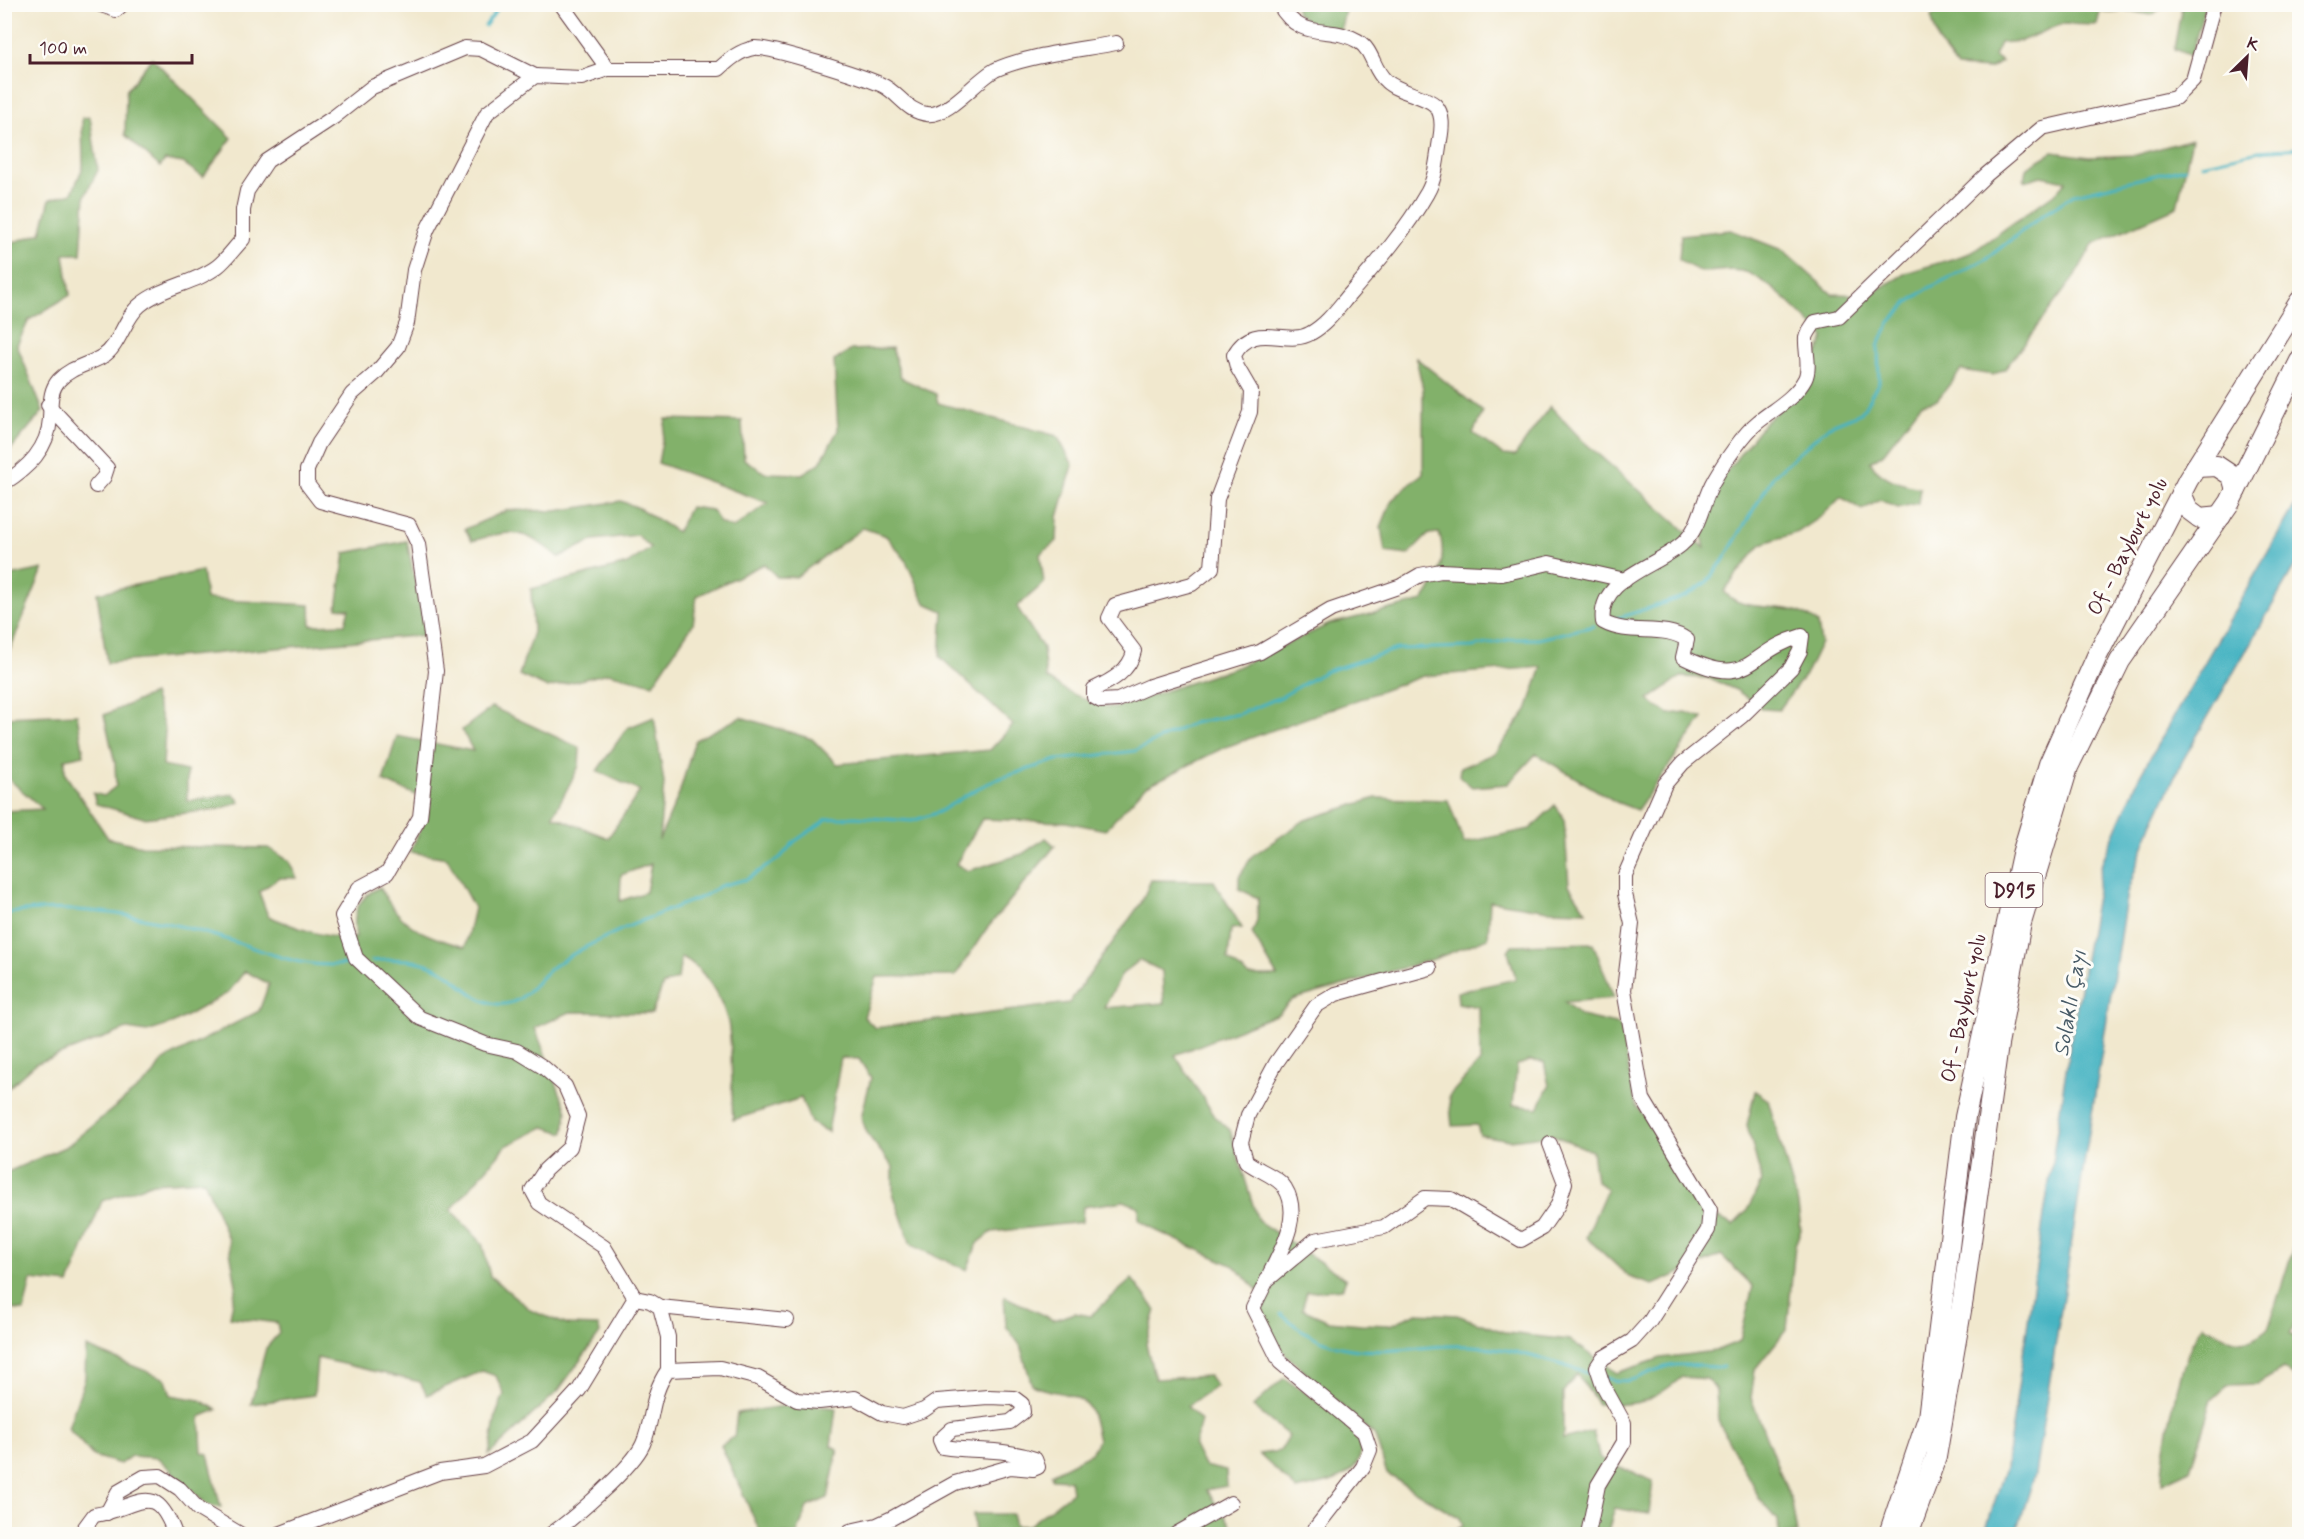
<svg xmlns="http://www.w3.org/2000/svg" width="2304" height="1539" font-family="Mynerve,sans-serif">
	<style>
		.forest { fill: #82b16a; stroke: #66684a; stroke-width: 1.5; fill-rule: evenodd }
		.water { fill: #46b4c2; stroke: #486a76; stroke-width: 1.5 }
		.lines { fill: none; stroke-linecap: round; stroke-linejoin: round }
		.stream { stroke: #46b4c2; stroke-width: 3 }
		.minor-casing { stroke: #633d43; stroke-width: 16 }
		.highway-casing { stroke: #633d43; stroke-width: 22 }
		.minor { stroke: #fff; stroke-width: 14 }
		.highway { stroke: #fff; stroke-width: 20 }
		.labels { text-anchor: middle; stroke-width: 6; stroke-linejoin: round; paint-order: stroke }
		.shield { fill: #fdfcf7; stroke: #806168; stroke-width: 1.5 }
		.shield-label { font-size: 20px; font-weight: bold; fill: #4a1f2b }
		.street-label { font-size: 21px; fill: #4a1f2b; stroke: #fdfcf7 }
		.water-label { font-size: 22px; font-style: italic; fill: #485b67; stroke: #fdfcf7 }
	</style>
	<rect width="100%" height="100%" fill="#fdfcf7"/>
	<filter id="ink" filterUnits="userSpaceOnUse"><feTurbulence type="fractalNoise" baseFrequency=".0167" numOctaves="2"/><feDisplacementMap in="SourceGraphic" scale="12" xChannelSelector="R" yChannelSelector="G"/><feConvolveMatrix kernelMatrix="1 2 1 2 8 2 1 2 1" color-interpolation-filters="sRGB"/></filter>
	<filter id="wash" filterUnits="userSpaceOnUse"><feTurbulence type="fractalNoise" baseFrequency=".008" numOctaves="4" result="noise"/><feDisplacementMap in="SourceGraphic" scale="24" xChannelSelector="R" yChannelSelector="G"/><feGaussianBlur stdDeviation="1.35" result="paint"/><feColorMatrix in="noise" values="0 0 0 0 0 0 0 0 0 0 0 0 0 0 0 0 0 1.4 0 .05"/><feComposite in="paint" operator="in"/></filter>
	<g filter="url(#wash)">
		<rect width="100%" height="100%" fill="#f1e8ce"/>
		<g class="forest">
			<polygon points="1295,5 1346,5 1341,29 1315,27 1297,13"/>
			<polygon points="1950,5 1950,4 2169,5 2150,15 2131,11 2100,12 2097,25 2061,24 2021,41 2000,43 1994,56 2002,62 1989,69 1957,67 1939,43 1931,16"/>
			<polygon points="2182,5 2205,5 2191,56 2174,49"/>
			<polygon points="152,58 232,138 203,177 183,163 165,160 160,167 125,135 126,91"/>
			<polygon points="90,117 98,170 85,196 81,254 64,254 70,295 29,320 17,345 43,411 11,449 5,448 5,245 41,233 50,199 72,193 83,167 82,118"/>
			<path d="M2192,139L2177,207L2093,244L2075,276L2005,369L1993,375L1961,370L1937,400L1921,404L1883,454L1870,462C1882,479 1901,484 1920,488L1918,503L1898,508L1880,500L1862,510L1841,497L1822,516L1798,532L1761,544L1724,591C1739,613 1779,603 1802,613C1807,615 1813,620 1818,623L1821,643L1807,672L1779,710L1763,709L1736,690L1708,678L1681,677L1648,700L1669,714L1686,712L1703,718L1637,810L1616,802L1536,754L1508,784L1472,787L1459,776L1460,768L1495,753L1527,710L1542,667L1423,676L1223,748L1145,787L1105,830L1066,822L982,819L956,864L968,871L1022,854L1046,838L1055,846L985,931L955,976L877,977L864,1017L875,1028L1069,1003L1141,903L1151,880L1214,881L1242,928L1231,929L1228,960L1250,976H1277L1252,933L1257,921L1258,898L1239,889V877L1252,856L1305,820L1376,798L1448,800L1464,843L1530,829L1555,805L1564,818L1569,885L1586,911L1548,910L1490,901L1488,938L1434,959L1292,1000L1278,1014L1175,1055L1216,1118L1230,1130L1258,1221L1346,1279L1342,1289L1307,1292L1302,1309L1329,1321L1361,1324L1390,1325L1417,1313L1457,1315L1507,1333L1570,1340L1617,1373L1661,1358L1715,1351L1740,1341L1753,1286L1721,1255L1653,1285L1629,1277L1586,1237L1607,1189L1596,1181L1592,1151L1553,1135L1509,1140L1480,1135L1477,1125L1452,1126L1449,1096L1480,1062L1479,1007L1458,1003L1457,992L1516,979L1508,951L1512,945L1593,943L1614,998L1565,1002L1581,1016L1620,1025L1636,1106L1667,1148L1703,1210L1733,1225L1746,1212L1762,1181L1747,1125L1755,1091L1768,1100L1798,1205L1801,1230L1795,1245L1787,1329L1755,1369L1751,1398L1792,1503L1797,1534H1779L1778,1520L1760,1499L1718,1421L1716,1390L1707,1379L1682,1377C1651,1403 1638,1406 1598,1404L1577,1374L1563,1392V1439L1593,1431L1600,1459L1653,1481L1649,1514L1615,1508L1607,1534H1447L1463,1526L1460,1518L1387,1474L1375,1436L1279,1348L1261,1314L1266,1299L1234,1266L1157,1231L1139,1220V1207L1124,1201L1083,1207L1082,1222L992,1232L977,1244L967,1270L911,1245L893,1193V1167L868,1135L861,1118L871,1078L859,1059L841,1058L828,1132L811,1123L801,1098L733,1120C731,1093 733,1047 728,1022C722,999 704,966 681,957L678,979L663,985L652,1013L570,1012L535,1028L567,1111L564,1133L544,1127L506,1146L451,1210L482,1243L490,1276L532,1311L568,1325L598,1326L600,1333L558,1391L489,1455L496,1415L504,1394L496,1376L482,1371L427,1395L420,1382L317,1358L314,1395L251,1404L266,1348L279,1333L277,1323L230,1317L236,1285L228,1239L204,1180L153,1183L102,1201L69,1284L31,1280L24,1311L5,1308V1173L67,1146L152,1077L162,1061L259,1011L269,984L245,971L228,993L174,1023L147,1032L127,1029L35,1064L5,1091V811L43,809L5,776V717L77,714L84,755L65,759V774L108,838L142,846L269,848L289,861L297,878H279L259,892L268,916C298,928 324,939 356,938C352,915 356,898 380,887C400,927 424,936 465,947L474,908L447,858L410,852L428,814V800L383,781L397,736L473,751L462,730L492,707L580,748L579,766L553,816L608,838L640,791L597,771L627,728L654,717L664,783L659,840L679,794L695,740L741,717L812,739L837,764L990,750L1013,725L940,657L943,611L925,603L905,559L886,536L863,528L796,577H777L764,564L697,596L693,624L653,684L608,673L548,688L519,675L533,632L531,589L627,564L651,548L637,535L594,540L559,557C524,530 515,528 472,541L465,529L508,510L556,511L621,501L639,508L677,532L690,507L712,510L720,523L733,528L768,503L658,463L666,419L742,421L744,459L765,473L802,474L820,463L838,430L834,361L851,350L892,348L901,378L936,394L938,403L1057,436L1073,465L1058,517L1057,541L1040,554L1044,583L1017,607L1043,648L1046,678C1067,692 1089,704 1114,708L1237,667L1330,624L1423,601C1438,580 1448,558 1439,533L1429,534L1408,555L1385,552L1381,527L1392,500L1423,473V389L1416,358L1483,412L1473,433L1503,455L1515,456L1550,406L1583,441L1705,548L1702,536L1717,484L1763,424L1807,385L1824,337C1807,320 1764,274 1741,271C1711,267 1708,281 1679,259L1681,235L1731,230L1782,250L1832,294L1869,295L1906,273L1971,253L2058,191L2066,181L2041,176L2024,181L2026,168L2053,152L2089,157L2136,155ZM651,864L646,892L620,901L621,875ZM1140,960L1162,971L1164,1003L1104,1008L1122,974ZM1530,1061L1544,1062L1549,1086L1538,1108L1513,1105L1517,1065Z"/>
			<polygon points="407,541 426,635 107,663 97,593 202,571 206,599 310,605 311,625 345,624 349,609 337,608 345,553"/>
			<polygon points="43,569 9,652 5,658 5,577"/>
			<polygon points="153,694 165,730 163,766 187,771 187,801 234,794 240,802 220,809 144,818 96,804 93,793 104,796 116,786 115,763 104,715"/>
			<path d="M2299,1230V1317L2290,1334L2299,1339V1381L2283,1369L2258,1384L2228,1385L2212,1400L2190,1470L2162,1483C2161,1449 2182,1349 2203,1325C2228,1338 2243,1351 2268,1329Z"/>
			<path d="M1132,1279L1156,1310L1146,1344L1155,1379L1209,1376L1216,1386L1187,1406L1201,1421L1194,1446L1204,1466L1226,1471L1227,1486L1206,1490L1238,1534H975L973,1514H1012L1015,1526L1029,1525L1072,1492L1070,1480L1052,1479L1051,1474L1091,1453L1098,1440C1095,1431 1094,1416 1089,1408C1078,1391 1049,1394 1032,1385L1020,1345L1006,1326L1004,1296L1053,1320L1075,1313L1090,1316Z"/>
			<polygon points="86,1347 166,1379 171,1395 200,1400 217,1410 200,1417 202,1452 208,1454 221,1508 207,1505 158,1458 131,1456 120,1464 93,1456 68,1428 85,1378"/>
			<path d="M1284,1378C1312,1399 1398,1442 1342,1477C1330,1484 1311,1486 1297,1490L1259,1454L1280,1451L1289,1436L1253,1407Z"/>
			<polygon points="798,1404 836,1408 831,1446 838,1449 828,1498 807,1507 797,1534 761,1534 721,1445 734,1437 737,1413"/>
		</g>
		<polygon class="water" points="2299,498 2299,559 2183,760 2152,825 2127,892 2035,1474 2016,1534 1984,1534 2006,1467 2069,1050 2102,862 2140,775"/>
		<g class="lines">
			<g class="stream">
				<polyline points="485,26 501,4"/>
				<polyline points="2202,164 2259,151 2300,148"/>
				<polyline points="1615,619 1686,596 1706,583 1723,561 1774,475 1829,426 1861,413 1879,382 1878,346 1890,322 1909,302 1927,289 1986,259 2044,214 2075,194 2185,168"/>
				<path d="M4,914C78,901 159,918 229,940C274,954 300,969 349,964"/>
				<path d="M372,961C398,958 420,958 443,971C460,981 475,1002 497,1004C525,1007 536,978 555,965C601,935 654,916 704,896L720,886L747,879L780,858L794,842L827,819L855,817L912,821L939,812L978,788L998,779L1057,760L1135,751L1193,723L1239,714L1281,697L1324,672L1397,649L1472,647L1513,639H1538L1594,626"/>
				<path d="M1281,1314C1350,1376 1406,1339 1484,1347C1521,1350 1559,1365 1595,1375"/>
				<path d="M1605,1378C1639,1388 1645,1368 1676,1365C1692,1364 1707,1368 1723,1367"/>
			</g>
		</g>
	</g>
	<g filter="url(#ink)">
		<g class="lines">
			<g class="minor-casing">
				<g id="minor">
					<polyline points="98,4 116,10 123,4"/>
					<polyline points="561,4 608,69 582,78 535,76 487,113 427,230 414,270 407,323 398,347 376,373 352,394 319,443 307,470 307,484 320,501 409,525 418,544 436,671 420,817 387,873 359,888 342,916 356,958 420,1018 485,1044 517,1051 543,1067 565,1086 578,1116 570,1147 545,1170 532,1190 539,1203 604,1247 635,1298"/>
					<path d="M1279,4C1301,43 1329,24 1358,41C1373,50 1373,70 1386,81C1399,93 1424,95 1435,105C1444,114 1442,129 1440,140C1437,157 1436,178 1427,193C1406,230 1378,262 1350,294C1338,308 1327,324 1311,333C1286,348 1254,319 1234,355L1237,367L1251,391L1250,412L1217,499L1212,568L1192,584L1115,605L1109,618L1134,651C1130,671 1111,681 1094,689V697L1101,701L1118,700L1150,686L1260,652L1331,610L1401,586L1420,575L1441,571L1502,574L1549,563L1625,580"/>
					<path d="M608,69H719C730,59 739,51 754,48C769,46 865,77 882,85C899,93 907,112 927,114C948,117 976,80 995,70C1028,55 1079,50 1116,43"/>
					<polyline points="48,405 107,468 104,477 96,486"/>
					<path d="M4,483C28,468 48,449 50,419C51,405 49,391 59,380C71,367 88,365 103,356C119,347 124,318 140,305C163,286 195,284 218,266C227,259 235,247 243,239V210L247,191L267,161L334,117L372,87L465,48L481,49L535,76"/>
					<path d="M1270,1273C1282,1249 1302,1215 1285,1188C1278,1176 1256,1170 1246,1161L1241,1142L1248,1115L1276,1063L1316,1006L1336,994L1430,968"/>
					<polyline points="660,1307 787,1320"/>
					<polyline points="107,1513 118,1492 144,1477 160,1476 180,1489 198,1509 240,1534"/>
					<path d="M80,1534L94,1515C138,1509 154,1477 175,1534"/>
					<polyline points="279,1534 440,1472 484,1466 532,1441 579,1390 635,1298 650,1301 660,1307 668,1337 668,1370"/>
					<path d="M551,1534C573,1519 633,1467 643,1444C654,1419 650,1395 668,1370L720,1368L758,1378L797,1400L819,1402L855,1398L882,1413L903,1417L924,1410L937,1401L988,1397L1014,1398L1022,1404L1023,1412L1010,1422L952,1429L940,1440L943,1447C975,1452 1004,1448 1035,1459L1038,1467L1033,1469L1010,1467L955,1483L892,1518L877,1525L850,1531L847,1534"/>
					<polyline points="1176,1534 1231,1503"/>
					<polyline points="1311,1534 1363,1467 1370,1450 1364,1432 1280,1362 1253,1308 1267,1280 1315,1240 1384,1227 1425,1198 1451,1199 1521,1240 1542,1228 1558,1205 1565,1183 1550,1144"/>
					<path d="M1588,1534L1598,1485L1624,1442V1423L1603,1385L1597,1367L1603,1358L1632,1341L1650,1321L1708,1230L1710,1210L1643,1099L1624,990L1632,924L1625,894V875L1665,784L1683,763L1742,716L1791,668L1800,651L1802,636C1745,652 1753,691 1683,657L1687,640C1663,623 1630,637 1603,622C1597,579 1656,567 1682,544C1701,528 1702,500 1714,480C1723,464 1744,433 1758,422C1774,409 1795,398 1805,379C1811,367 1805,351 1806,338C1807,333 1812,327 1815,322L1839,317L1986,175L2042,128L2175,98L2193,80L2214,4"/>
				</g>
			</g>
			<g class="highway-casing">
				<g id="highway">
					<polyline points="2196,467 2217,466 2232,476 2236,490"/>
					<polyline points="2181,493 2188,509 2200,518 2221,516"/>
					<polyline points="1889,1534 1928,1418 1965,1117 2022,854 2049,764 2097,656 2188,480 2300,301"/>
					<polyline points="1908,1534 1936,1457 1963,1299 1998,1045 2021,923 2068,767 2120,661 2230,502 2300,361"/>
				</g>
			</g>
			<use href="#minor" class="minor"/>
			<use href="#highway" class="highway"/>
		</g>
	</g>
	<g class="labels">
		<rect class="shield" x="1985.5" y="873" width="57" height="34" rx="4.5"/>
		<g class="shield-label">
			<text x="2014" y="897">D915</text>
		</g>
		<g class="street-label">
			<text transform="translate(2127 546) rotate(-63)" y="7">Of - Bayburt yolu</text>
			<text transform="translate(1963 1008) rotate(-78)" y="7">Of - Bayburt yolu</text>
		</g>
		<g class="water-label">
			<text transform="translate(2069 1003) rotate(-80)" y="8">Solaklı Çayı</text>
		</g>
	</g>
	<rect width="2304" height="1539" fill="none" stroke="#fdfcf7" stroke-width="24"/>
	<g transform="translate(2247 57) rotate(25)" stroke="#fdfcf7" stroke-width="4.5" paint-order="stroke">
	<path d="M0-4.5L10 22L0 15L-10 22Z" fill="#4a1f2b"/>
	<text y="-9" font-size="16" font-weight="bold" text-anchor="middle" fill="#4a1f2b">K</text>
	</g>
	<path d="M30 54v9h162v-9" fill="none" stroke="#4a1f2b" stroke-width="3"/>
	<text x="39" y="54" font-size="18" fill="#4a1f2b" stroke="#fdfcf7" stroke-width="4.5" paint-order="stroke">100 m</text>
</svg>
